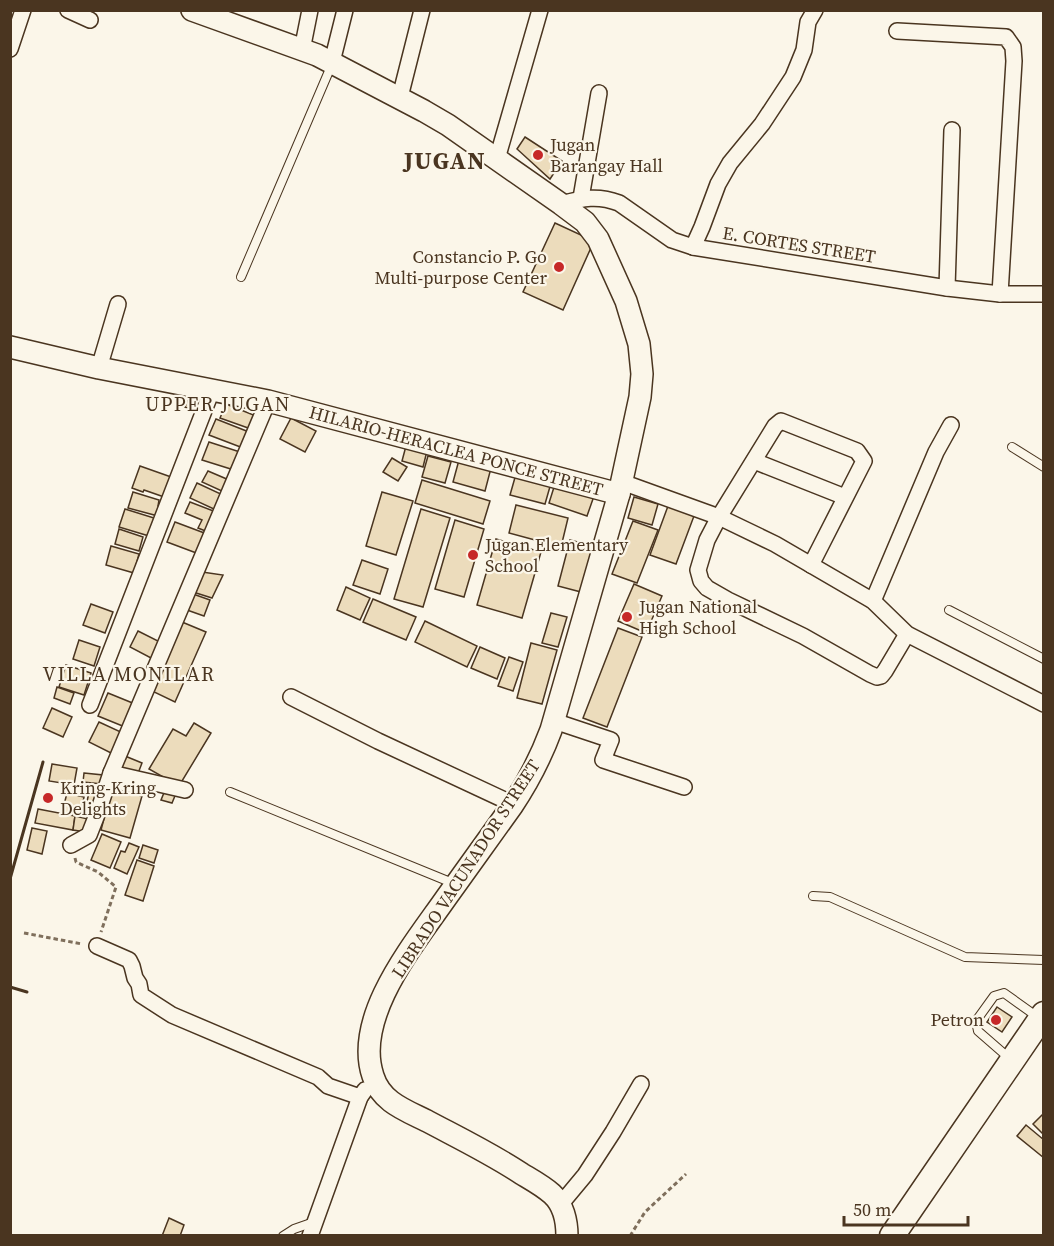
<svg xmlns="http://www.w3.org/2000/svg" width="1054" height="1246" font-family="'Source Serif 4',serif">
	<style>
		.building { fill: #ecdcbc; stroke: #4a3520; stroke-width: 1.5 }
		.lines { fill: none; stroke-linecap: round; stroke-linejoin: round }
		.lane-casing { stroke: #4a3520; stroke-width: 10 }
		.street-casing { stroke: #4a3520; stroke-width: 18 }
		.secondary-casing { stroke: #4a3520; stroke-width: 24 }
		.primary-casing { stroke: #4a3520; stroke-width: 27 }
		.path { stroke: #7f6f5c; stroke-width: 3; stroke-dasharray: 4.5 3; stroke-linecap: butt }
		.lane { stroke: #fbf6e9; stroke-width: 8 }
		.street { stroke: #fbf6e9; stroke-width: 15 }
		.secondary { stroke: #fbf6e9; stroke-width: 21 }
		.primary { stroke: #fbf6e9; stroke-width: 24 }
		.wall { stroke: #4a3520; stroke-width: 3 }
		.poi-dot { fill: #c62828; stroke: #fbf6e9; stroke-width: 2 }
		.labels { text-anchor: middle; stroke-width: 4.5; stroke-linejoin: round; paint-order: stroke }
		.poi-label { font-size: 18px; fill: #4a3520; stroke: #fbf6e9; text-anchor: start }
		.street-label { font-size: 18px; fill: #4a3520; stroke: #fbf6e9 }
		.neighbourhood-label { font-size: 20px; letter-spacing: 1.5px; fill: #4a3520; stroke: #fbf6e9 }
		.district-label { font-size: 24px; font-weight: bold; letter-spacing: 1.5px; fill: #4a3520; stroke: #fbf6e9 }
	</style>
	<rect width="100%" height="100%" fill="#fbf6e9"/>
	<g class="building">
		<polygon points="525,137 562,161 550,179 517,149"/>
		<polygon points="555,223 594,241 563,310 523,292"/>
		<polygon points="191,392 206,399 200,413 185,407"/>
		<polygon points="226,404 256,416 251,429 220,418"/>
		<polygon points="291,418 316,431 305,452 280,439"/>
		<polygon points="216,419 249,432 243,448 209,435"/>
		<polygon points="209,442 240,452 234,470 202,460"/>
		<polygon points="406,446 427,451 423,467 402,461"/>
		<polygon points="428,456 451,462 445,483 422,477"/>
		<polygon points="392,458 407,467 398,481 383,472"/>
		<polygon points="459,460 491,468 485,491 453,482"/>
		<polygon points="140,466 174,478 167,498 144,490 143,492 132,488"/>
		<polygon points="208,471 229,480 224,492 202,482"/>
		<polygon points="516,474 551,483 545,504 510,495"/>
		<polygon points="422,480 490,501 483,524 415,503"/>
		<polygon points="197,483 223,495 216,510 190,498"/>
		<polygon points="555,484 594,496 587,516 549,503"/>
		<polygon points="133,492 159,500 158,506 161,507 158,516 128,508"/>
		<polygon points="382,492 413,501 396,555 366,546"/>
		<polygon points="634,497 658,504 652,525 628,518"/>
		<polygon points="190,502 216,512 208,532 198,528 202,520 185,513"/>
		<polygon points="516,505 568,518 561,547 509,533"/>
		<polygon points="668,506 694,516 676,564 650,555"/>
		<polygon points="125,509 154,518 149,536 119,527"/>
		<polygon points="421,509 450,518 423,607 394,599"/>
		<polygon points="455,520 484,529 464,597 435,589"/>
		<polygon points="633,521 658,530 637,583 612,574"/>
		<polygon points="175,522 207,534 199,554 167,542"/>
		<polygon points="119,529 143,537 139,551 115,544"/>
		<polygon points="496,539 541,552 522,618 477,605"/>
		<polygon points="570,540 593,546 581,592 558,586"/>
		<polygon points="111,546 139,554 134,573 106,565"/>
		<polygon points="362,560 388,569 380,594 353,585"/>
		<polygon points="202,572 223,575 212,598 193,592"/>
		<polygon points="634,584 662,596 646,633 618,621"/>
		<polygon points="346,587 370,598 360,620 337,610"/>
		<polygon points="193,594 210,600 204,616 187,610"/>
		<polygon points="373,599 416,617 406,640 363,622"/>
		<polygon points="91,604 113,612 105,633 83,625"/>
		<polygon points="551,613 567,617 558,647 542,643"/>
		<polygon points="425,621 477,646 467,667 415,642"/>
		<polygon points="182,622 206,632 175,702 152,691"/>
		<polygon points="618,628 642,637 607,727 583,718"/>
		<polygon points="138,631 160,642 151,658 130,647"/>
		<polygon points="79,640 100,647 94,666 73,659"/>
		<polygon points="531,643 557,650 542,704 517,698"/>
		<polygon points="480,647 505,658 497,679 471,668"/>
		<polygon points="509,657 523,662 513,691 498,686"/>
		<polygon points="66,665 91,673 84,695 59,687"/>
		<polygon points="57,687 74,693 70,704 54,698"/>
		<polygon points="108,693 135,704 125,727 98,716"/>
		<polygon points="52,708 72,717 63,737 43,728"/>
		<polygon points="99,722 123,733 113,754 89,742"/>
		<polygon points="194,723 211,733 179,786 149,769 173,729 186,736"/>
		<polygon points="125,756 142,763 137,776 119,768"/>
		<polygon points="52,764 77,768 74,785 49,781"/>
		<polygon points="84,773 103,775 102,784 83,782"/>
		<polygon points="90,788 99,790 96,808 86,806"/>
		<polygon points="112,788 142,796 130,838 101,830"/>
		<polygon points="166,788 177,791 172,803 161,800"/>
		<polygon points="67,793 84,797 80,816 62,813"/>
		<polygon points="38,809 75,816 73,830 35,823"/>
		<polygon points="75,816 88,819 86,832 73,830"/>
		<polygon points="32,828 47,831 42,854 27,850"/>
		<polygon points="102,834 121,842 110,868 91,860"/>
		<polygon points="129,843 139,847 127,874 114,868 121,851 125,852"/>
		<polygon points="143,845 158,850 154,863 139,858"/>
		<polygon points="137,860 154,866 143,901 125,895"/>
		<polygon points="997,1007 1012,1017 1002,1032 987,1022"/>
		<polygon points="1044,1113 1044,1135 1033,1124"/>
		<polygon points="1026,1125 1044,1140 1044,1158 1017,1136"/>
		<polygon points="169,1218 184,1225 180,1236 162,1236"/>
	</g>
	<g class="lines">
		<g class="lane-casing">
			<g id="lane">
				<polyline points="241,277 332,64"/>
				<polyline points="1012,447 1044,467"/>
				<polyline points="949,610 1044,659"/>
				<polyline points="230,792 455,884"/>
				<polyline points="813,896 830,897 965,957 1044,960"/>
				<polyline points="1009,1058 978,1031 976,1021 994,996 1004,993 1039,1018"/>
				<polyline points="283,1236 294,1229 314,1222"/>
			</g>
		</g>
		<g class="street-casing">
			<g id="street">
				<polyline points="68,10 90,20"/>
				<polyline points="897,31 1006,37 1013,47 1014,61 1000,294"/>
				<polyline points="10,49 23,10"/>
				<polyline points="302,50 310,10"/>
				<polyline points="332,62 345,10"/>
				<polyline points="400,97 422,10"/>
				<polyline points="497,159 540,10"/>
				<polyline points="581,198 599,93"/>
				<path d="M561,204C583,198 598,195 619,203L672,240L693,247L947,288L1000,294H1044"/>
				<polyline points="693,247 702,227 718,184 730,163 762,124 793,77 804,50 808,22 815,10"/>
				<polyline points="947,288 952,130"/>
				<polyline points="99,368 118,304"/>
				<polyline points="754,461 845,497"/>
				<polyline points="622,482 719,517 775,544 873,601 907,634 1044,704"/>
				<polyline points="811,565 864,461 857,451 781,421 775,426 719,517 707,540 698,570 701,581 707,588 728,600 803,636 870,674 877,677 881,676 885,671 907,634"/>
				<polyline points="873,601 936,452 951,425"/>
				<polyline points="291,697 378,741 513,804"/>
				<polyline points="90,705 212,390"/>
				<polyline points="554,721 611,740 603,760 684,787"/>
				<polyline points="111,773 185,790"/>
				<polyline points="71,845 89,835 98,812 111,773 268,401"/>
				<polyline points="97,946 129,960 132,966 135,978 139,984 141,995 172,1015 318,1077 328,1086 360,1097"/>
				<polyline points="560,1205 585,1175 613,1132 641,1084"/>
				<polyline points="310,1236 360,1097 365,1090"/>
			</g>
		</g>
		<g class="secondary-casing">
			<g id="secondary">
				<path d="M192,10L317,55L424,111L448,125L561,204L585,222L598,239L626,301L639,344L642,374L640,397L619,494L551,730C541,757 528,782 512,806C490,837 468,867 446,898C414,944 353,1017 373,1076C381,1102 405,1110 427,1121C459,1138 492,1154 522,1174C532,1180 543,1186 552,1194C563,1204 567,1221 567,1236"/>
				<polyline points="10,347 99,368 268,401 619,494"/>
			</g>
		</g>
		<g class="primary-casing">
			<polyline id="primary" points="892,1236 1044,1014"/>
		</g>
		<g class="path">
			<polyline points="75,858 76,862 98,872 116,887 101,932"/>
			<polyline points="24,933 82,944"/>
			<polyline points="630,1236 645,1212 686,1174"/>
		</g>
		<use href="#lane" class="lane"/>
		<use href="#street" class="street"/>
		<use href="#secondary" class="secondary"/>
		<use href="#primary" class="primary"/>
		<g class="wall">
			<polyline points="10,879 43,762"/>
			<polyline points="10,987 27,992"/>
		</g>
	</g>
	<g class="poi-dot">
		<circle cx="538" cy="155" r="6"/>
		<circle cx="559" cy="267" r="6"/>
		<circle cx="473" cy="555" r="6"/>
		<circle cx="627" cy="617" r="6"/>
		<circle cx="48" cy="798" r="6"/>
		<circle cx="996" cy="1020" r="6"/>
	</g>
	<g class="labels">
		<g class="poi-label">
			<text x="550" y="151">Jugan<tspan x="550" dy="21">Barangay Hall</tspan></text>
			<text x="547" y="263" text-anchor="end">Constancio P. Go<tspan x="547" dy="21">Multi-purpose Center</tspan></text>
			<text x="485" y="551">Jugan Elementary<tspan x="485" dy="21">School</tspan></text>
			<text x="639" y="613">Jugan National<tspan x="639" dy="21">High School</tspan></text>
			<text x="60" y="794">Kring-Kring<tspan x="60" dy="21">Delights</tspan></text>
			<text x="984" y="1026" text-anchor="end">Petron</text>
		</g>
		<g class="street-label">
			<text transform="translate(799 245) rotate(9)" y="6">E. CORTES STREET</text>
			<text transform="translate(456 451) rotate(15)" y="6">HILARIO-HERACLEA PONCE STREET</text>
			<text transform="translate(466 869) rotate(-57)" y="6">LIBRADO VACUNADOR STREET</text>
		</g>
		<g class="neighbourhood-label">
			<text x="218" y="411">UPPER JUGAN</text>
			<text x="129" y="681">VILLA MONILAR</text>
		</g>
		<g class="district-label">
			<text x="445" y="169">JUGAN</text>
		</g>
	</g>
	<rect width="1054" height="1246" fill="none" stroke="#4a3520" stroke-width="24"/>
	<path d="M844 1216v9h124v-9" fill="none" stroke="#4a3520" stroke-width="3"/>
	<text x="853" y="1216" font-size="18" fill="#4a3520" stroke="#fbf6e9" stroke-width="4.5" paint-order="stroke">50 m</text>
</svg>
